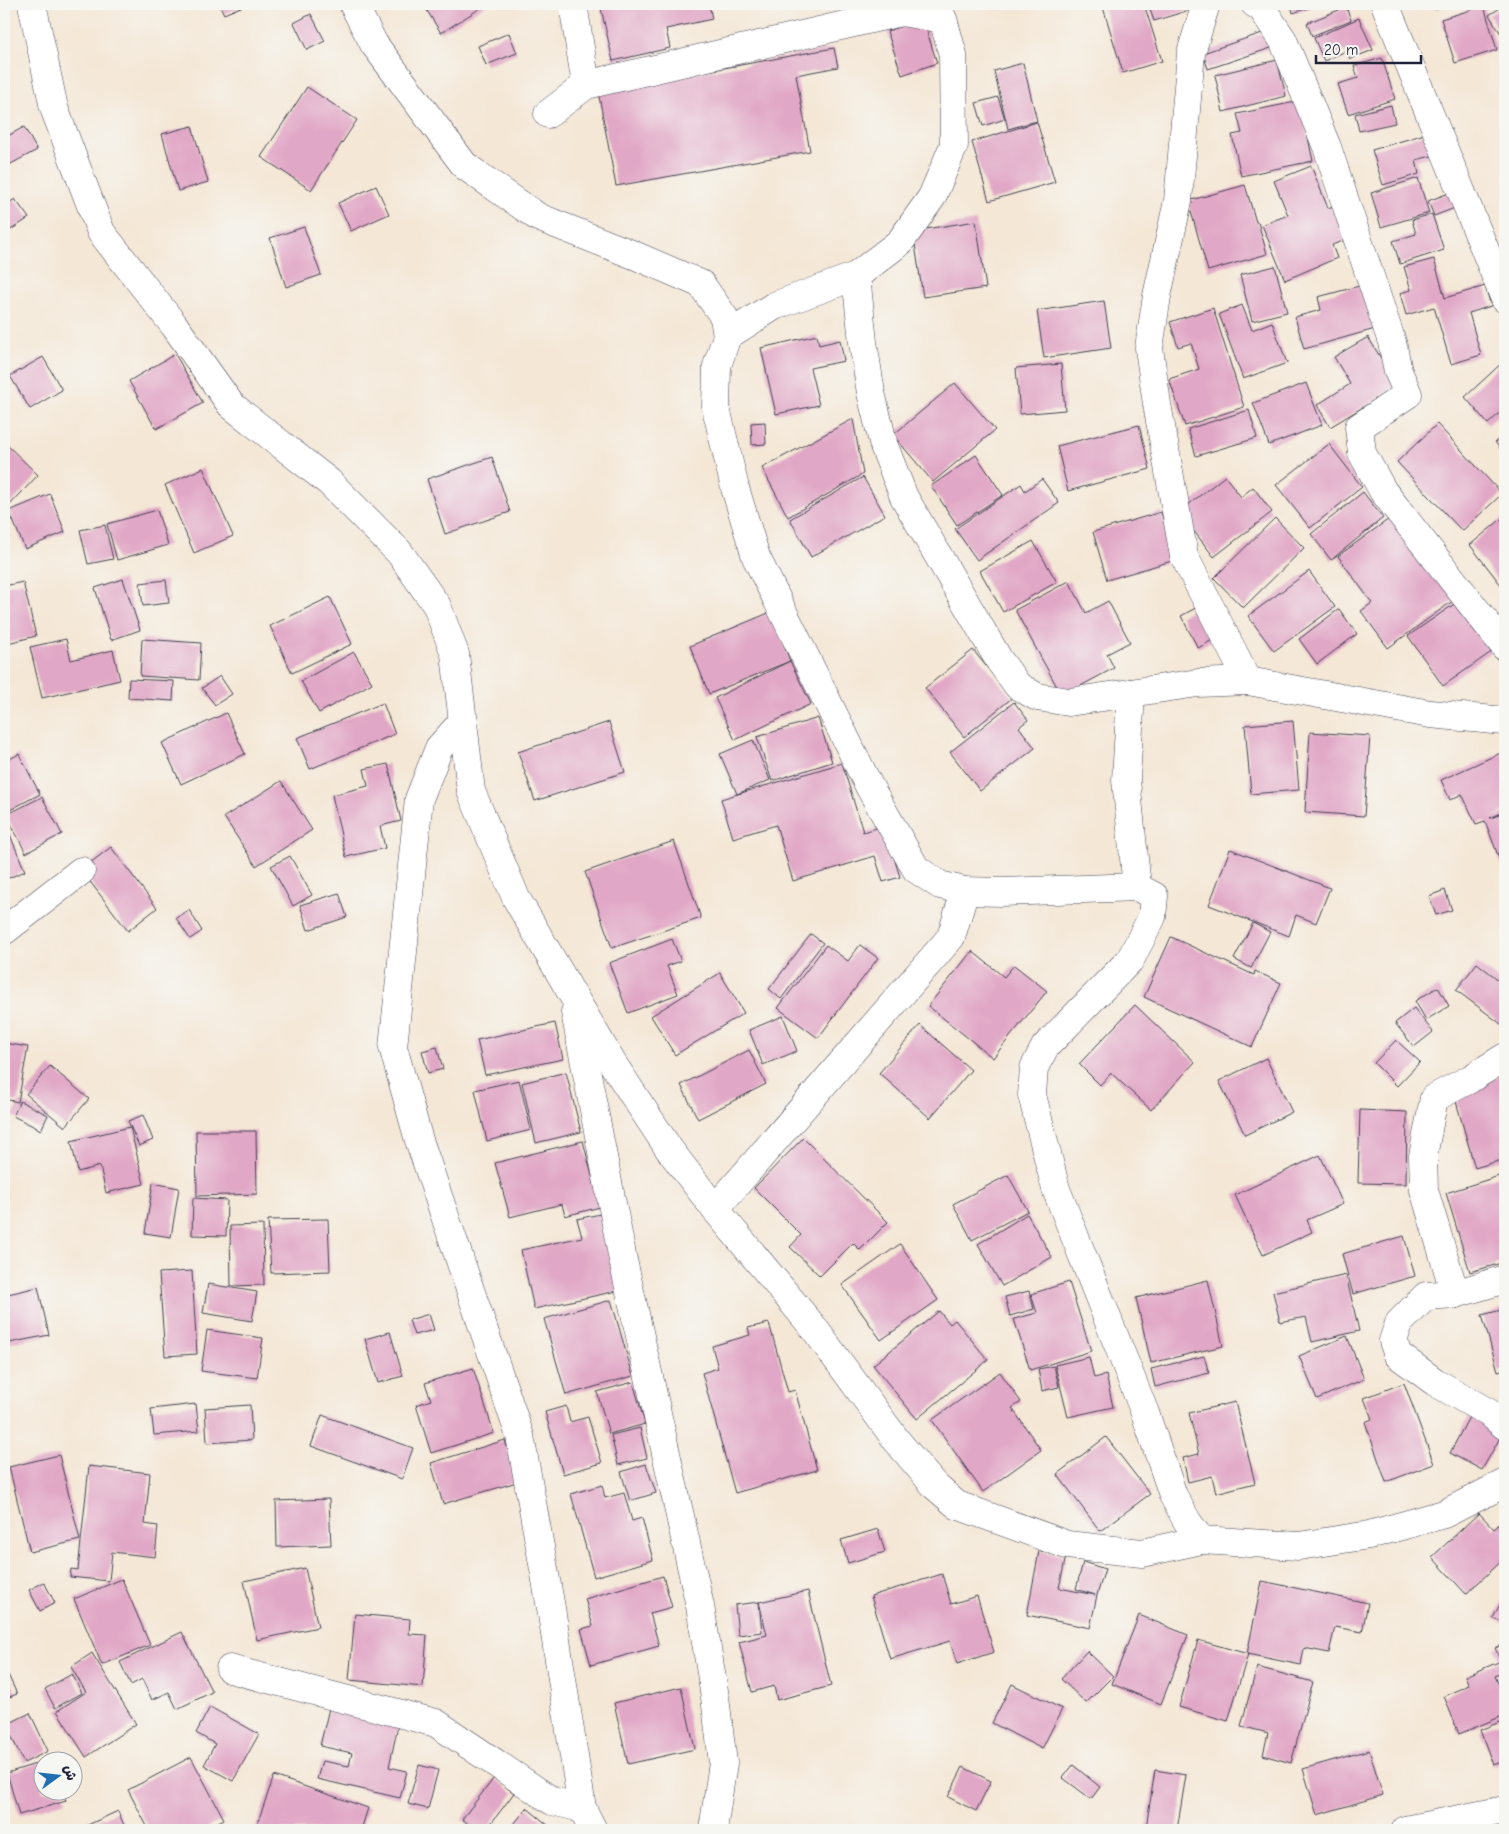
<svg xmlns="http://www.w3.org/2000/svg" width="1509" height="1834" font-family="'Comic Neue','Playpen Sans Arabic',sans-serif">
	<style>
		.building { fill: #e1a7c6 }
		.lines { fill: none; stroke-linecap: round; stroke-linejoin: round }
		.street-casing { stroke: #424052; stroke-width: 29 }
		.street { stroke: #fff; stroke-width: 28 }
	</style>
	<rect width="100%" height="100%" fill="#f6f6f2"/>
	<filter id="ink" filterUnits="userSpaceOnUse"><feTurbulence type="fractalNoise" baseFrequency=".02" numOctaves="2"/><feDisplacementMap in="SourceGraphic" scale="10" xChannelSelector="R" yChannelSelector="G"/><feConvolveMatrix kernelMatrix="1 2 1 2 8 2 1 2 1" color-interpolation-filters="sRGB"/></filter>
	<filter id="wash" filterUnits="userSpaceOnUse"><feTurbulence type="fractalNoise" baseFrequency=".0096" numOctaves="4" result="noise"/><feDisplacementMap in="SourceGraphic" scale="20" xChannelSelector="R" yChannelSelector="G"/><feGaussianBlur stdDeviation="1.12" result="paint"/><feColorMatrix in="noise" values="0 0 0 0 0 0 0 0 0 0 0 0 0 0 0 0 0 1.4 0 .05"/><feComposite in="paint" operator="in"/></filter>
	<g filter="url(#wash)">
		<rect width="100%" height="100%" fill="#f4e7d6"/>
		<g id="blocks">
			<g class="building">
				<polygon points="219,4 248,4 224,14"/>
				<polygon points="435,4 487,4 441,33 426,9"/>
				<polygon points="600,4 709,4 712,19 666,29 670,48 613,61"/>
				<polygon points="1102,4 1144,4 1162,61 1123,73"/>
				<polygon points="1148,4 1191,4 1193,9 1154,21"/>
				<polygon points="1291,4 1321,4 1293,13"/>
				<polygon points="1335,4 1350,4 1337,9"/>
				<polygon points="1434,4 1451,4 1435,9"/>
				<polygon points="1505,5 1505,40 1489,15"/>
				<polygon points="1484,6 1497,50 1455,63 1441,19"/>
				<polygon points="1346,7 1351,20 1312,36 1307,23"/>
				<polygon points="311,14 325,41 307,50 294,23"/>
				<polygon points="1359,18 1373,50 1350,59 1346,51 1324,61 1314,38"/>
				<polygon points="923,19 937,63 902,75 887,31"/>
				<polygon points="1271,30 1277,46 1208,69 1203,53"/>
				<polygon points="509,33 517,53 486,65 478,46"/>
				<polygon points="834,48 838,67 796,75 810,151 616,186 598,91"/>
				<polygon points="1505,54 1505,71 1500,56"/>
				<polygon points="1382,58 1395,99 1348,114 1338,84 1358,78 1354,66"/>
				<polygon points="1277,60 1286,96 1223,112 1215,75"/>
				<polygon points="1023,63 1037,121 1008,129 994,71"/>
				<polygon points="307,87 357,120 311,190 261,157"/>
				<polygon points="998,97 1005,119 983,126 976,103"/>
				<polygon points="1300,101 1313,161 1241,176 1232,135 1242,133 1237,114"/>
				<polygon points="1391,105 1395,123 1359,131 1355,114"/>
				<polygon points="1037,122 1055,182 989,201 972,142"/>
				<polygon points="192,126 208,182 178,191 162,134"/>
				<polygon points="24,127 37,150 7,166 4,161 4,138"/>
				<polygon points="1428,133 1435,155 1416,160 1419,174 1383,185 1372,150"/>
				<polygon points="1311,166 1328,208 1338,204 1351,238 1332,245 1337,258 1285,280 1262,225 1288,215 1274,181"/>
				<polygon points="1418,178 1429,213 1381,227 1371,193"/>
				<polygon points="1245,185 1256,222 1258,222 1267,254 1208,271 1188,201"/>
				<polygon points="376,186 389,214 351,231 338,203"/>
				<polygon points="1449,193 1455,208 1434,216 1428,201"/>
				<polygon points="15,199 29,218 9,231 4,223 4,206"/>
				<polygon points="1432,214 1444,250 1400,264 1393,241 1416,234 1412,220"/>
				<polygon points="976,221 986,288 923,297 913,231"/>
				<polygon points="304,227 321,275 286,287 270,238"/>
				<polygon points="1434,259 1445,298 1485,286 1491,306 1469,313 1481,355 1451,364 1434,307 1406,315 1400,293 1411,290 1404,267"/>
				<polygon points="1275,266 1287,312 1252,321 1240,275"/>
				<polygon points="1363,285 1375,329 1304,349 1295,317 1321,310 1318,297"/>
				<polygon points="1104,301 1111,348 1044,358 1037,311"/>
				<polygon points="1242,305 1252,330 1272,322 1287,363 1243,379 1219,314"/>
				<polygon points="1213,308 1244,407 1185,426 1169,379 1199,369 1191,343 1178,347 1170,322"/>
				<polygon points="817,335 819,345 840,340 844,361 810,368 819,405 776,414 761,348"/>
				<polygon points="1368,337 1398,386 1330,427 1317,405 1350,384 1334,357"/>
				<polygon points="175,354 203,403 156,429 129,381"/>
				<polygon points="43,357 62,390 30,409 10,376"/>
				<polygon points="1505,360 1505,408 1488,424 1465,397"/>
				<polygon points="1061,364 1065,410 1020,414 1016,368"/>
				<polygon points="955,383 995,430 933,482 893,435"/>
				<polygon points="1306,383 1322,425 1269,445 1253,403"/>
				<polygon points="1249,410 1257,438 1196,456 1188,429"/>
				<polygon points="853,419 863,474 788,517 762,468"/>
				<polygon points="765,422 766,444 752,445 751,423"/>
				<polygon points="1437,424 1502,494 1462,531 1397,462"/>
				<polygon points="1139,425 1150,469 1068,491 1057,446"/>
				<polygon points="1505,434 1505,455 1495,442"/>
				<polygon points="4,442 38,475 7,508 4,505"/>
				<polygon points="1329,444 1362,487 1310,528 1276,485"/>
				<polygon points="976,455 1003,495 957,525 931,486"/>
				<polygon points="492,457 510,512 445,534 427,479"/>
				<polygon points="203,468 233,536 194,553 165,485"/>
				<polygon points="1225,476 1241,497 1253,487 1272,512 1214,557 1179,512"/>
				<polygon points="863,477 885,515 811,557 790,519"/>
				<polygon points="1042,479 1059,503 977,560 955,529 1021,484 1025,491"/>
				<polygon points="1363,492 1383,518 1331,560 1311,534"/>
				<polygon points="50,494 65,532 25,549 9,511"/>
				<polygon points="157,510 168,545 117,560 107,524"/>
				<polygon points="1161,512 1175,560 1107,580 1093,532"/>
				<polygon points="1393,516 1454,600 1388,648 1361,611 1372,603 1338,556"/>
				<polygon points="1505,516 1505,590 1470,545"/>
				<polygon points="1275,518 1304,548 1243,608 1214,578"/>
				<polygon points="105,525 113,559 88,564 80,530"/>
				<polygon points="1033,541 1057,582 1003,612 980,571"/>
				<polygon points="1309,571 1335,607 1274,651 1248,616"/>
				<polygon points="123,579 140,630 111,640 95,588"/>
				<polygon points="166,580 169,603 143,606 140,583"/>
				<polygon points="1069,581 1086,613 1108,601 1130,642 1107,654 1114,668 1062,696 1015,610"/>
				<polygon points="23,582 36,636 4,644 4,586"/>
				<polygon points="330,597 352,644 292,673 270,626"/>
				<polygon points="1463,598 1497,648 1443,686 1408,636"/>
				<polygon points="1201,605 1218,637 1198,648 1181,616"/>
				<polygon points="1339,609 1357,634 1317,664 1299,639"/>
				<polygon points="771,612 790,661 709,694 690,646"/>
				<polygon points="66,639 71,660 113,650 120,680 42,698 30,647"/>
				<polygon points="142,639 201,643 199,680 140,676"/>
				<polygon points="973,650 1012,698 964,737 925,688"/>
				<polygon points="354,652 372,683 319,713 301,681"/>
				<polygon points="790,661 811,704 735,740 715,698"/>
				<polygon points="220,676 232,694 215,705 202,688"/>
				<polygon points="129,679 174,681 173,701 128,698"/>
				<polygon points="1014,702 1028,720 1019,727 1035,748 980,791 950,752"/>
				<polygon points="383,703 395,734 310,769 297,738"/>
				<polygon points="226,713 245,754 181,784 162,743"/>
				<polygon points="818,718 832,762 772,781 757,737"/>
				<polygon points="1293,721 1299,790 1251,794 1245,725"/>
				<polygon points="609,722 625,772 535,801 518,752"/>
				<polygon points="1310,732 1370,736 1364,816 1305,812"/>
				<polygon points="753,740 770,780 737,794 720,754"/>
				<polygon points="1505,751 1505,811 1490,818 1505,813 1505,874 1485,821 1476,824 1462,794 1450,800 1441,780"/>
				<polygon points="19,754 40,794 6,812 4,808 4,762"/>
				<polygon points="842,763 863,832 884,826 900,877 883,882 875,856 793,881 776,825 733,838 721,799"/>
				<polygon points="388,764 401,821 380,826 385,848 346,857 332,795 368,786 364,769"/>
				<polygon points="281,781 312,830 256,866 224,817"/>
				<polygon points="42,797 62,834 26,853 6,815"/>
				<polygon points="8,830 25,871 4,880 4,832"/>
				<polygon points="674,841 701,918 612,948 585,872"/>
				<polygon points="111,847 157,908 128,931 81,870"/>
				<polygon points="1230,849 1330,888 1316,923 1296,915 1289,936 1209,905"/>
				<polygon points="290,856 312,895 293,906 271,866"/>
				<polygon points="1445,890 1452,910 1436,915 1429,896"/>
				<polygon points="339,893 347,917 308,930 300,905"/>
				<polygon points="189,910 202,931 190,939 176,918"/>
				<polygon points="1253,923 1270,932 1251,968 1234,959"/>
				<polygon points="811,934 823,943 781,999 769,989"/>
				<polygon points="1171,937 1254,975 1255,971 1281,983 1252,1047 1144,997"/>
				<polygon points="672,939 681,961 667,966 678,994 628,1013 609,963"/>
				<polygon points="826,945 848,961 860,945 878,958 818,1038 778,1008"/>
				<polygon points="972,951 1004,977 1014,965 1047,991 993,1058 928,1006"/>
				<polygon points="1477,963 1505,985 1505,1027 1456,990"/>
				<polygon points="720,973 744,1013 675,1055 651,1016"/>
				<polygon points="1438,987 1449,1006 1426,1020 1415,1001"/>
				<polygon points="1135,1005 1195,1062 1151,1110 1111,1073 1100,1085 1079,1064"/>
				<polygon points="1414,1008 1433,1032 1414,1047 1395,1023"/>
				<polygon points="783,1016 797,1051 763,1065 749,1030"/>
				<polygon points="555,1023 563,1059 485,1075 477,1040"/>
				<polygon points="920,1025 971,1070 930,1118 879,1073"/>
				<polygon points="1396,1040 1420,1062 1397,1086 1374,1063"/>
				<polygon points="4,1043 28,1047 18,1102 4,1099"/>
				<polygon points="437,1047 443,1069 428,1073 422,1051"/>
				<polygon points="749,1050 766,1084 698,1119 681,1085"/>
				<polygon points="1266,1058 1292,1112 1245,1135 1219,1081"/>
				<polygon points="50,1066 89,1099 65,1127 26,1094"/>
				<polygon points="566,1072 581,1132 536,1143 522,1083"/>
				<polygon points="1505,1075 1505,1159 1475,1168 1453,1091"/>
				<polygon points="519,1080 531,1130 487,1141 475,1090"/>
				<polygon points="20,1101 48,1115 41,1130 13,1116"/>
				<polygon points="1360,1110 1407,1112 1406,1184 1358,1183"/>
				<polygon points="143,1115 153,1140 139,1146 128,1121"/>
				<polygon points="130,1127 144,1184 106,1193 100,1166 78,1172 71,1141"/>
				<polygon points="196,1131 256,1131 257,1194 197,1196"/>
				<polygon points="803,1138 888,1222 860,1250 853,1243 820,1276 790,1247 801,1235 754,1188"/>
				<polygon points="583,1141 600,1207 565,1216 562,1204 510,1217 495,1163"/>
				<polygon points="1320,1155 1343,1204 1307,1220 1312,1232 1263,1255 1235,1195"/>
				<polygon points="1505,1174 1505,1262 1470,1272 1446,1193"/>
				<polygon points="1008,1175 1028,1211 972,1240 953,1204"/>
				<polygon points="153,1183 179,1188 171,1237 145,1233"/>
				<polygon points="193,1198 227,1200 226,1236 192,1235"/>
				<polygon points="600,1214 617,1291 534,1309 521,1250 582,1237 577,1219"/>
				<polygon points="1027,1214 1052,1257 1002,1286 978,1244"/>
				<polygon points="328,1219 330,1271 271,1273 268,1220"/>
				<polygon points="263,1225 264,1285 231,1286 230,1226"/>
				<polygon points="1404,1236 1415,1276 1353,1294 1342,1254"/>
				<polygon points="900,1244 938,1300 881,1340 842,1285"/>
				<polygon points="192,1271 197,1354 165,1356 159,1273"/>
				<polygon points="1346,1275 1359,1331 1312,1342 1306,1317 1280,1322 1273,1292"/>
				<polygon points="1208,1280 1223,1346 1151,1363 1136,1298"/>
				<polygon points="1069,1282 1091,1351 1030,1370 1014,1319 1037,1313 1031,1294"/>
				<polygon points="208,1284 257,1292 252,1321 203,1313"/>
				<polygon points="38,1287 49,1335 4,1344 4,1295"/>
				<polygon points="1029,1291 1034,1309 1010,1316 1005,1297"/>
				<polygon points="611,1300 633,1376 566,1395 544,1319"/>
				<polygon points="1505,1309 1505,1369 1498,1371 1482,1315"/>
				<polygon points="939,1311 950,1324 955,1320 988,1360 917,1419 873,1365"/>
				<polygon points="429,1314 434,1330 414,1335 409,1320"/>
				<polygon points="769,1323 788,1392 795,1390 817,1470 735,1493 702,1373 718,1368 712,1346 750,1335 748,1328"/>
				<polygon points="207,1330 263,1338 257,1378 201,1371"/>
				<polygon points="390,1332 403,1376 378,1383 365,1339"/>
				<polygon points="1347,1336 1364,1379 1317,1399 1299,1356"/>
				<polygon points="1204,1356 1209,1373 1155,1387 1151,1369"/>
				<polygon points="1089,1357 1094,1378 1106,1375 1113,1407 1068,1417 1055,1365"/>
				<polygon points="1054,1366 1059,1387 1042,1391 1038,1369"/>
				<polygon points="473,1368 494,1433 431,1453 416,1405 431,1400 425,1383"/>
				<polygon points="1000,1372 1021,1402 1012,1408 1041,1450 983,1492 932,1420"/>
				<polygon points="633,1382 645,1424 609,1434 597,1392"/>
				<polygon points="1404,1383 1434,1464 1386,1482 1365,1422 1372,1419 1364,1398"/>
				<polygon points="1235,1402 1255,1483 1216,1493 1212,1476 1188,1482 1183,1458 1199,1454 1189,1413"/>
				<polygon points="196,1404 199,1431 154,1435 151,1409"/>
				<polygon points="250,1405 252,1440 207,1443 205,1408"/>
				<polygon points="566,1406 570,1422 588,1417 602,1463 563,1474 545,1412"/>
				<polygon points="322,1415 413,1448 402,1479 311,1446"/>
				<polygon points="1469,1417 1502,1434 1482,1470 1450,1453"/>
				<polygon points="640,1428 647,1458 618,1465 611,1435"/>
				<polygon points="1106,1437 1150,1494 1100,1531 1057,1474"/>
				<polygon points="505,1440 517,1482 443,1504 431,1463"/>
				<polygon points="59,1455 80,1540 30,1552 9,1467"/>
				<polygon points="646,1464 656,1493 630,1501 621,1472"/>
				<polygon points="89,1466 150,1473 145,1524 158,1526 155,1557 112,1552 109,1581 70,1577 71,1569 78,1570"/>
				<polygon points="602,1485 605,1498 624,1493 632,1521 642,1518 653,1560 594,1577 571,1494"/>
				<polygon points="329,1499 331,1545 277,1547 276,1501"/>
				<polygon points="1479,1513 1494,1529 1505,1519 1505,1558 1466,1594 1432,1557"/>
				<polygon points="878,1529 885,1552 848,1563 841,1540"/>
				<polygon points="1039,1551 1066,1556 1059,1588 1095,1595 1076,1589 1083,1562 1105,1569 1097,1595 1090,1628 1027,1615"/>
				<polygon points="305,1568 318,1627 257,1640 244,1581"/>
				<polygon points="942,1574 951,1604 977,1596 994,1652 957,1664 950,1641 890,1659 871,1596"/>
				<polygon points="663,1576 672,1607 650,1613 659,1646 591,1665 581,1629 593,1626 585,1599"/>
				<polygon points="122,1579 150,1645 102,1665 74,1599"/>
				<polygon points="1262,1581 1368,1603 1362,1632 1335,1627 1329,1653 1304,1648 1301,1665 1247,1654"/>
				<polygon points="44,1582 55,1603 40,1611 29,1590"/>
				<polygon points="808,1591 831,1686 777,1700 774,1686 752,1692 739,1642 767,1635 759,1602"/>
				<polygon points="1505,1595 1505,1624 1493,1618"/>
				<polygon points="759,1602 762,1632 738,1635 735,1605"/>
				<polygon points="355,1614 410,1619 409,1634 427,1635 423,1687 349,1680"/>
				<polygon points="1139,1615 1188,1635 1161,1704 1112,1684"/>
				<polygon points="182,1632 212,1692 177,1709 169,1692 152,1700 142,1679 131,1685 120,1662"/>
				<polygon points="1198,1640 1248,1654 1228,1721 1179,1707"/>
				<polygon points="1505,1644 1505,1672 1495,1676 1505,1699 1505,1715 1459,1734 1444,1696 1469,1685 1465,1676 1501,1661 1495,1648"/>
				<polygon points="1087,1651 1113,1676 1086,1703 1061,1679"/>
				<polygon points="92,1653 136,1724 86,1757 57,1711 86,1692 71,1667"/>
				<polygon points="4,1666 17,1694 4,1699"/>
				<polygon points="1257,1667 1313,1682 1291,1763 1263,1755 1268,1733 1241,1726"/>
				<polygon points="72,1674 82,1693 55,1708 45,1689"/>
				<polygon points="1012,1684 1062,1709 1042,1749 992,1723"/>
				<polygon points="681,1687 695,1749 628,1764 614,1703"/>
				<polygon points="330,1704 399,1721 389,1767 407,1771 400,1798 317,1779 322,1761 349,1766 352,1753 320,1746"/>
				<polygon points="210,1707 259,1734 233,1781 204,1765 215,1744 196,1733"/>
				<polygon points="30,1713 48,1751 24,1763 6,1725"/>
				<polygon points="1505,1720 1505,1761 1493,1765 1480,1730"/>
				<polygon points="1369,1750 1383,1795 1317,1815 1303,1769"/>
				<polygon points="191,1757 224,1819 203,1830 149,1830 128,1790"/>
				<polygon points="42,1762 42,1792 63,1792 66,1801 19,1815 7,1773"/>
				<polygon points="419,1765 438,1770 428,1809 408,1804"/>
				<polygon points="1073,1765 1100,1787 1091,1799 1063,1778"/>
				<polygon points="963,1767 991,1781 976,1811 948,1797"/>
				<polygon points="1155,1770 1186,1775 1177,1830 1146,1828"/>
				<polygon points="274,1776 368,1808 361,1830 255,1830"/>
				<polygon points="494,1778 514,1793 486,1830 476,1830 462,1819"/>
				<polygon points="527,1808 554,1830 509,1830"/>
				<polygon points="118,1811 126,1830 77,1830"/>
				<polygon points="1505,1824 1505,1830 1485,1830"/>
			</g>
		</g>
	</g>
	<g filter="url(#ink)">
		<use href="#blocks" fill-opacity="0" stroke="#424052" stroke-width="1"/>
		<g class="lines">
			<g class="street-casing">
				<g id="street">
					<polyline points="32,4 54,108 101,232 174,325 231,405 329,482 399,552 437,606 455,654 471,791 516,898 613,1064 669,1149 715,1209 814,1328 897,1441 935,1486 957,1505 1067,1545 1142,1553 1201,1540 1299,1546 1369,1535 1444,1514 1505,1483"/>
					<polyline points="353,4 374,44 465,166 538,217 634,255 701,284 724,317 727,336"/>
					<polyline points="573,4 586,85 901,12 943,19 953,55 954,145 932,197 900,242 856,276 774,306 727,336 717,366 716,408 735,488 756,557 869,786 916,869 940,885 965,891 1001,892 1137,887 1154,896 1152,917 1130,960 1045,1047 1034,1068 1032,1095 1056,1189 1145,1413 1173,1495 1187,1521 1201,1540"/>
					<polyline points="1206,4 1191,53 1178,201 1157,296 1149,348 1157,404 1184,556 1248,681"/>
					<polyline points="1255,4 1261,7 1283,40 1327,147 1392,342 1398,371 1408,394 1359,427 1362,453 1383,491 1505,647"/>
					<polyline points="1385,4 1505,299"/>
					<polyline points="548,114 586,85"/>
					<polyline points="856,276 863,342 871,393 884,446 904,497 999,660 1018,686 1037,697 1069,702 1198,683 1248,681 1430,714 1505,721"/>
					<polyline points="1131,693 1126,780 1137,887"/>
					<polyline points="464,720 439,748 419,799 393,1047 418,1137 520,1436 551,1608 582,1808 593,1830"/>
					<polyline points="4,931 81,871"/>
					<polyline points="575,1012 623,1260 700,1606 715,1697 723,1763 713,1830"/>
					<polyline points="715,1209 951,937 965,891"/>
					<polyline points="1505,1279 1455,1294 1426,1296 1399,1323 1393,1341 1398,1355 1435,1382 1489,1413 1505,1426"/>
					<polyline points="1455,1294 1424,1190 1423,1156 1434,1098 1470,1079 1505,1057"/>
					<polyline points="230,1669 436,1723 552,1801 582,1808"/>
					<polyline points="1405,1830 1505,1810"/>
				</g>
			</g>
			<use href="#street" class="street"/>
		</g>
	</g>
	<rect width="1509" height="1834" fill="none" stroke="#f6f6f2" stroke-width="20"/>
	<g transform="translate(58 1776) rotate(75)"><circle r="24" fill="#f6f6f2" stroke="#a1a1a9"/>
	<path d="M0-4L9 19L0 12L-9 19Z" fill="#1f6fb2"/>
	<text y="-8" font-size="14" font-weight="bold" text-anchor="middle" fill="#22223b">ش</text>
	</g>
	<path d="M1316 55v8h105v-8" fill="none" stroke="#22223b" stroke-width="2.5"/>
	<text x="1324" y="55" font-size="15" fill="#22223b" stroke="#f6f6f2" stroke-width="4" paint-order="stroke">20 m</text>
</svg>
